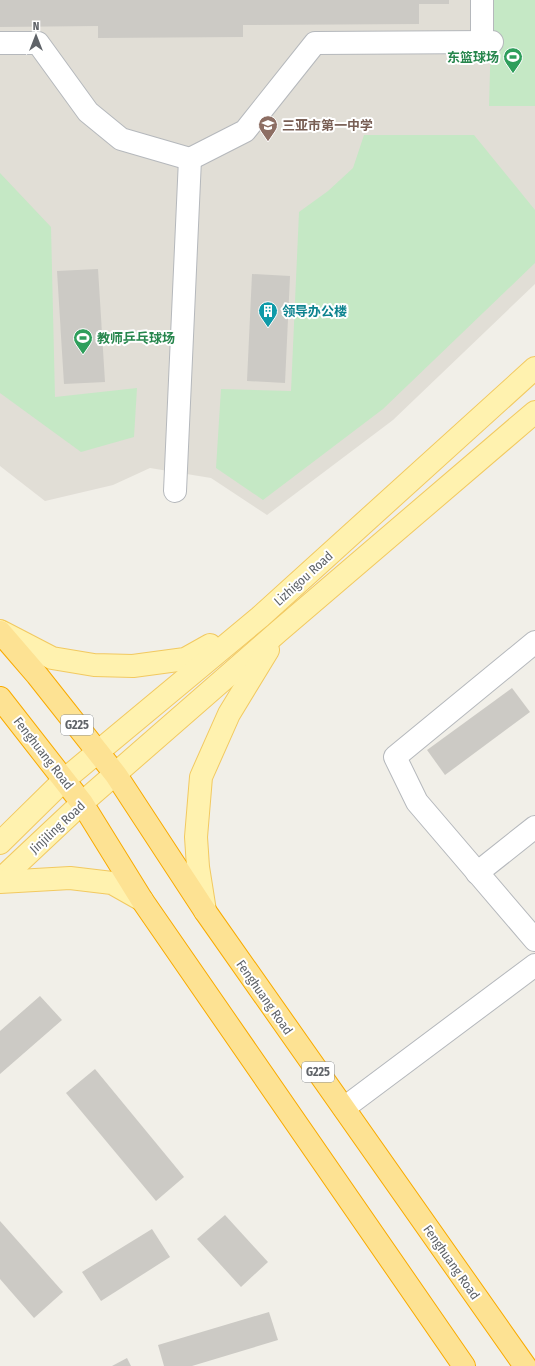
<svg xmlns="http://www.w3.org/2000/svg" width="535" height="1366" font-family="'Fira Sans Condensed','Noto Sans SC',sans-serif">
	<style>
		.education { fill: #e1ded6 }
		.green { fill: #c5e8c5 }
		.building { fill: #cccac5 }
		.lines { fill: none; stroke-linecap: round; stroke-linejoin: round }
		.minor-casing { stroke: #b5b8bc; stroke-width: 24 }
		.major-casing { stroke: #f2c960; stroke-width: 24 }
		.highway-casing { stroke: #f9ab00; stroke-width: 24 }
		.minor { stroke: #fff; stroke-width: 22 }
		.major { stroke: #fff2af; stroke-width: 22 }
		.highway { stroke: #fde293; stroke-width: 22 }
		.labels { text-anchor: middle; stroke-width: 4; stroke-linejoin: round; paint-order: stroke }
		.shield { fill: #fff; stroke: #8f9295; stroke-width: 1 }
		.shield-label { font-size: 12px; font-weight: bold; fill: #5f6368 }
		.leisure-label { font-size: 13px; font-weight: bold; fill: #27864d; stroke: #fff; text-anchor: end }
		.education-label { font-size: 13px; font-weight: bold; fill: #785e54; stroke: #fff; text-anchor: start }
		.culture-label { font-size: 13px; font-weight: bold; fill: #0d838f; stroke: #fff; text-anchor: start }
		.street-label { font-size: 13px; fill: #5f6368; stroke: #fff }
	</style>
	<rect width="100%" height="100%" fill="#f1efe8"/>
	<polygon class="education" points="0,0 535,0 535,284 393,420 267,515 211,478 150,468 113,485 45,501 0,466"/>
	<g class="green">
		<polygon points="492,0 535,0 535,106 489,106"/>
		<polygon points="364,135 474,135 535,210 535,263 383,409 263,500 216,468 221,389 291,391 299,212 328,191 353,168"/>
		<polygon points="0,173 51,227 55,397 137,388 134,437 81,452 0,393"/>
	</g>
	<g class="building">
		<polygon points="0,0 449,0 449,4 419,4 419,24 243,25 243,37 98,38 98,26 0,27"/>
		<polygon points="98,269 105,382 64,384 57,271"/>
		<polygon points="252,274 290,276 285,383 247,381"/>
		<polygon points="512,688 530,712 445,775 427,750"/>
		<polygon points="40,996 62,1020 0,1074 0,1031"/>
		<polygon points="95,1069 184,1177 156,1201 66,1093"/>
		<polygon points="225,1215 268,1262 241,1287 197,1239"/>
		<polygon points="0,1221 63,1292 34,1318 0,1279"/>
		<polygon points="152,1229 170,1257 101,1301 82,1272"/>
		<polygon points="269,1312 278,1340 192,1366 164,1366 158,1345"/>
		<polygon points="127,1358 131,1366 112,1366"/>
	</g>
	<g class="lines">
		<g class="minor-casing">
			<g id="minor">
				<polyline points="482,0 482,42"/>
				<polyline points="0,43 38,43 88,112 121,139 190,159 245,131 315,43 492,42"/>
				<polyline points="175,491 190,159"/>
				<polyline points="535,642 395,757 417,802 535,940"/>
				<polyline points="477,873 535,827"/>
				<polyline points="344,1108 535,965"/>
			</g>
		</g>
		<g class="major-casing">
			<g id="major">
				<polyline points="0,631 52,658 94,665 133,666 185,659 210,645"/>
				<polyline points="0,843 64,780 260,617 535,368"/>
				<polyline points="0,880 82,803 279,631 535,412"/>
				<polyline points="0,882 70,878 112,883 142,900"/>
				<polyline points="205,911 198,867 196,837 201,777 229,714 268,650"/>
			</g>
		</g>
		<g class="highway-casing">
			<g id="highway">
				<polyline points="0,632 37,675 116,775 205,911 525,1366"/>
				<polyline points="0,698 82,803 142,900 464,1366"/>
			</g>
		</g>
		<use href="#minor" class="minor"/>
		<use href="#major" class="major"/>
		<use href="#highway" class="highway"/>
	</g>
	<defs>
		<g id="stadium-pin" transform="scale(1)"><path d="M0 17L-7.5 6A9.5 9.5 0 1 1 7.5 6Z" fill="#2e9e5b" stroke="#fff"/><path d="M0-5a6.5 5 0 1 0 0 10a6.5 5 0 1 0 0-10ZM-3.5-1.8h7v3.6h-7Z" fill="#fff"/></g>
		<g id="school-pin" transform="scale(1)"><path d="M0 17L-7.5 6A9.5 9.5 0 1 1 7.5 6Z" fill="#8d6e63" stroke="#fff"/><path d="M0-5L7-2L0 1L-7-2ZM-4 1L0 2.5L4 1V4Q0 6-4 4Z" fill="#fff"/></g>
		<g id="building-pin" transform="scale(1)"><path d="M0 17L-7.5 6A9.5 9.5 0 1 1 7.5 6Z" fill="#0f9aa8" stroke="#fff"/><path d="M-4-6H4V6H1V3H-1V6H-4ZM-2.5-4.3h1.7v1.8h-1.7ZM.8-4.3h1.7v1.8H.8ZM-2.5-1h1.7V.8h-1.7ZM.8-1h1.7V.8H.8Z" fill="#fff"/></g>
	</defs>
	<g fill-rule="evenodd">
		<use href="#stadium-pin" x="513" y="57"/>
		<use href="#school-pin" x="268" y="125"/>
		<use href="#building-pin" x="268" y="311"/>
		<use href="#stadium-pin" x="83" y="338"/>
	</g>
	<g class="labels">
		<g class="shield">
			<rect x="61" y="715" width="32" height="20" rx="3"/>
			<rect x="302" y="1062" width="32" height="20" rx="3"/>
		</g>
		<g class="shield-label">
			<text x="77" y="729">G225</text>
			<text x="318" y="1076">G225</text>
		</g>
		<g class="leisure-label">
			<text x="499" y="62">东篮球场</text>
			<text x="97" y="343" text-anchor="start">教师乒乓球场</text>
		</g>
		<g class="education-label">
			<text x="282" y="130">三亚市第一中学</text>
		</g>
		<g class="culture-label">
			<text x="282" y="316">领导办公楼</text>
		</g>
		<g class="street-label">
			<text transform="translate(303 578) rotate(-42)" y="5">Lizhigou Road</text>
			<text transform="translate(44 753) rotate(52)" y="5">Fenghuang Road</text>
			<text transform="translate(57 827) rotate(-43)" y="5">Jinjiling Road</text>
			<text transform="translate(265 997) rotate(55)" y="5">Fenghuang Road</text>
			<text transform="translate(452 1262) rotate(55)" y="5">Fenghuang Road</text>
		</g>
	</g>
	<g transform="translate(36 36)" stroke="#ffffff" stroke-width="3" paint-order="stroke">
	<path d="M0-3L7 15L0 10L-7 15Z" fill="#5f6368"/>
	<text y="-6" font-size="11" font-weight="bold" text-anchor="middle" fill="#5f6368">N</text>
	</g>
</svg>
